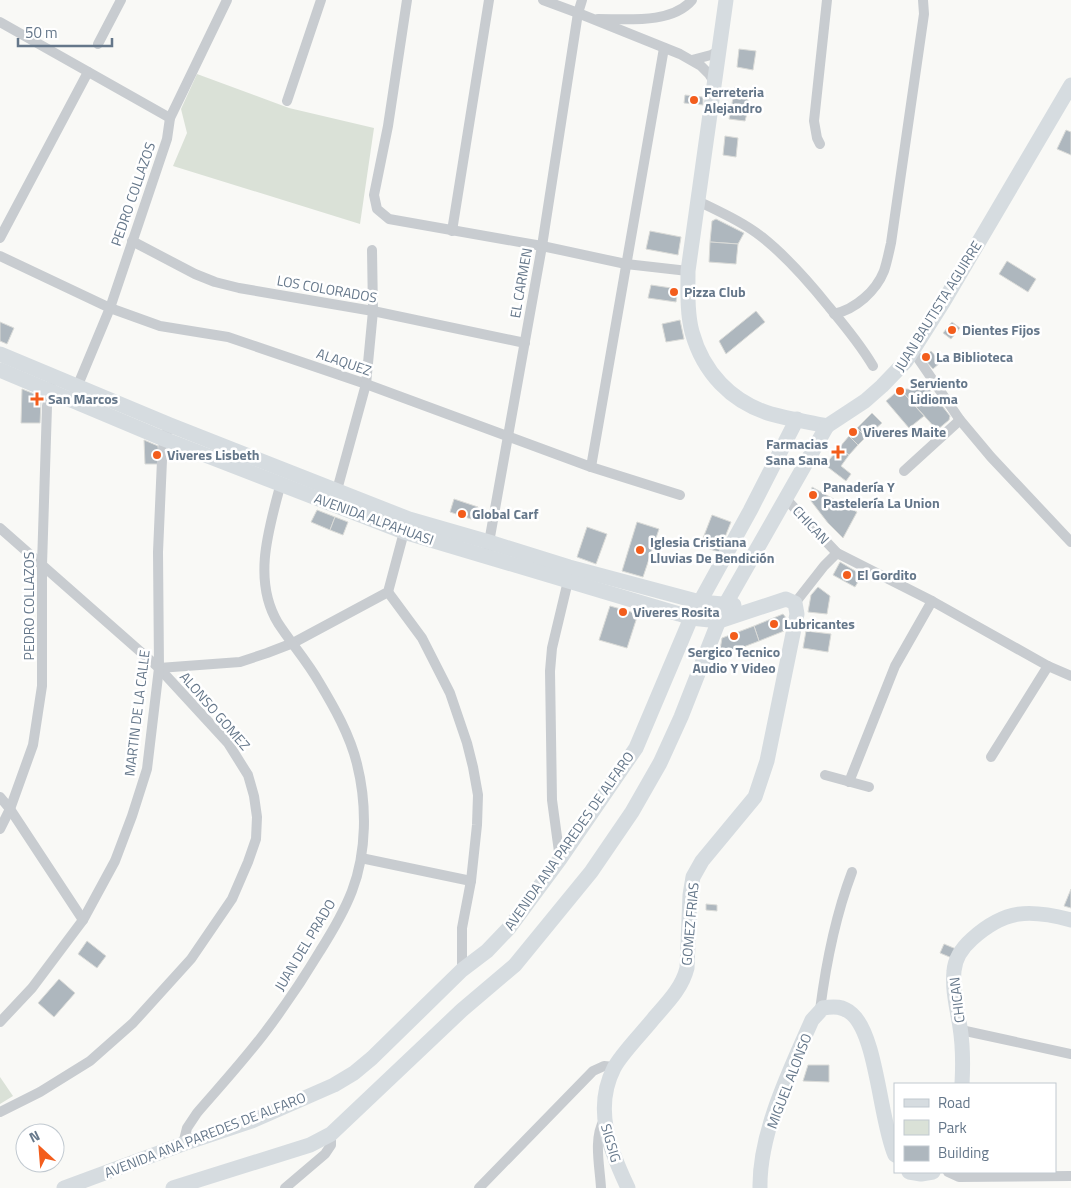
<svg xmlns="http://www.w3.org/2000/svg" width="1071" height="1188" font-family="'Titillium Web',sans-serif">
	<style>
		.green { fill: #dae1d7 }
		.building { fill: #aeb7be; stroke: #dadbd8 }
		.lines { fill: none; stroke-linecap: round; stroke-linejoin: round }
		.street { stroke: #c8ccd0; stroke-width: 10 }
		.secondary { stroke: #d6dce0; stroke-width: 15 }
		.poi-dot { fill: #f35d1c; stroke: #fff; stroke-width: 2 }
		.labels { text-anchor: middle; stroke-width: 5; stroke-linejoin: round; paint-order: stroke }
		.poi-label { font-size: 14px; font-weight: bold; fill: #65778a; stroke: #fff; text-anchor: start }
		.street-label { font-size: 14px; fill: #65778a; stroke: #fff }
	</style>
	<rect width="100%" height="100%" fill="#f9f9f6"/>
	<g class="green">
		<polygon points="197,74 289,108 374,128 360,224 173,166 187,133 181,109"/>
		<polygon points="0,1077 13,1096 0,1104"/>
	</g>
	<g class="building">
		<polygon points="739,49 756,51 753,70 737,67"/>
		<polygon points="735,87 750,102 745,121 729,119"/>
		<polygon points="685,95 703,97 703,105 684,103"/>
		<polygon points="1066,130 1071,132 1071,155 1057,149"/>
		<polygon points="725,136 738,138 736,157 723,155"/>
		<polygon points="716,219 744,233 738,244 710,242 712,221"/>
		<polygon points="650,231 681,237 678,255 646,249"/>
		<polygon points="710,242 738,244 736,264 709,262"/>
		<polygon points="1007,261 1036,279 1028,292 999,274"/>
		<polygon points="651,285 678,289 676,302 648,298"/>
		<polygon points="756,311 765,322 726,354 719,341"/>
		<polygon points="680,320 684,339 666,342 662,324"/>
		<polygon points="0,322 14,328 7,344 0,341"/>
		<polygon points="952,322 960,328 951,339 943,333"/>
		<polygon points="931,351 941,362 933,369 923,358"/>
		<polygon points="922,380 950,416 949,420 937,430 900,389 911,389"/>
		<polygon points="22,389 37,395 41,401 40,423 21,423"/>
		<polygon points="900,389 924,416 909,428 886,401"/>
		<polygon points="872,413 882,423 866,437 857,428"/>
		<polygon points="857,428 866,437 858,445 849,436"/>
		<polygon points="849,436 858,445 849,455 839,448"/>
		<polygon points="144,440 158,446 159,464 145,464"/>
		<polygon points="839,448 849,455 841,466 851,474 846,481 825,465"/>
		<polygon points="812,487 857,512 843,538 828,523 811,501"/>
		<polygon points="454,499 478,507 474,520 450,512"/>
		<polygon points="317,510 335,517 330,530 311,522"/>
		<polygon points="712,515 731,522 719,552 700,546"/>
		<polygon points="335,517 348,522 343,535 330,530"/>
		<polygon points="637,522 659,529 643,577 622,571"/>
		<polygon points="587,527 607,534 596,564 577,557"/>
		<polygon points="840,562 862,575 855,587 833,575"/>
		<polygon points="818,587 830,596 827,614 808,612 811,595"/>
		<polygon points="610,606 638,614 627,648 599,640"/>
		<polygon points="783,614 787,619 788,624 784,631 759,641 754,626"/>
		<polygon points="754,626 759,641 733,651 720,650 722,638"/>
		<polygon points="806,631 831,634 828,652 803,648"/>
		<polygon points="1071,889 1071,908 1064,906"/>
		<polygon points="706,904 717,905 717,911 706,910"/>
		<polygon points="87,941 106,956 97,968 78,954"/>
		<polygon points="944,944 956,949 952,958 940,953"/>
		<polygon points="59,979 75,993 54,1017 38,1003"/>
		<polygon points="808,1065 829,1065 829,1082 803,1081"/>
	</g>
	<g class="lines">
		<g class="street">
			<polyline points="407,0 388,126 374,195 377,209 389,219 542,246 626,264 688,271"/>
			<polyline points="543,0 578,13 680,54 701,66 709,74 715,83"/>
			<path d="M598,19C627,19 672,24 692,0"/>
			<polyline points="0,22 170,118"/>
			<polyline points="98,44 121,0"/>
			<polyline points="692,60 711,55 720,50"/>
			<polyline points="287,101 321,0"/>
			<polyline points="820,144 817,138 814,121 827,0"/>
			<path d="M698,201C720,212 743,222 762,237C787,257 809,282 829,307C845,326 860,344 873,366"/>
			<polyline points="452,231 489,0"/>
			<polyline points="0,238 88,72"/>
			<polyline points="132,241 195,274 215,282 239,288 373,311 525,343"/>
			<polyline points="0,256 110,308 160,326 228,337 366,384 591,467 680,495"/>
			<path d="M834,314C856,309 876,291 884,271C887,262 889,252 891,243L924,14L923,0"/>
			<polyline points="913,351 960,420 991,457 1071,542"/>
			<polyline points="75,392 110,308 167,139 170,118 227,0"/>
			<polyline points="591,467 664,48"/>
			<polyline points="904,471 960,420"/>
			<polyline points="337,490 366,384 373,311 372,250"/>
			<polyline points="785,498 837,553 932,601 1048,666 1071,676"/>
			<polyline points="0,528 159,668 228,743 248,775 254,796 257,817 256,839 248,862 232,899 191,959 133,1023 90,1061 40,1092 0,1112"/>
			<polyline points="488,548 542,246 578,13 582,0"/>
			<polyline points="388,592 422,638 450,693 467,743 473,767 478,795 477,825 471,881 462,928 462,970"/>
			<polyline points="795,603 824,566 837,553"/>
			<polyline points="159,668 240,662 267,653 293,643 388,592 404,532"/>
			<polyline points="991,757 1048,666"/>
			<polyline points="825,775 869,787"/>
			<polyline points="849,782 895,666 932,601"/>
			<polyline points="0,797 10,809 83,920"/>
			<polyline points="0,829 10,809 33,745 42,686 42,565 47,406 51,387"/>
			<polyline points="361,858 471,881"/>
			<polyline points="560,859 552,800 550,671 552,648 568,581"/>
			<path d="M820,1010C826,963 835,917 852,872"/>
			<polyline points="0,1022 32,988 83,920 115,861 132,816 147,769 159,668 158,552 162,460 164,439 170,425"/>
			<polyline points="961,1030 1071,1054"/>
			<path d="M183,1144L187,1128L197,1113C222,1084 249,1055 272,1023C289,1000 305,976 320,951C332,932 344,912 352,891C367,852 367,804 357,764C350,735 334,707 319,682C307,661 291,643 278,623C252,580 269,528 281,483"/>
			<polyline points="948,1172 959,1177 1071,1176"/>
			<polyline points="285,1188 325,1154 331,1145 331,1134"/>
			<polyline points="479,1188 593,1071 604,1066 614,1067"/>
			<path d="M601,1188C600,1167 593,1139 604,1120"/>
		</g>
		<g class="secondary">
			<path d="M726,0L688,271C688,292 687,313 692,332C703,372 731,402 771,414C789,419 809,422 827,426L865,401L882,386L906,361L944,301L1071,85"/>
			<polyline points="0,354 170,425 409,519 489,542 569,567 700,602 734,605"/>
			<path d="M0,370L164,439L404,532L679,614L691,618L719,621L786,599L795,603L797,614L767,761L755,797L702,861L693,877L690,895L687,968C682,988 668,1002 654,1018C644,1031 621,1054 614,1068C593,1109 610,1150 628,1188"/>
			<path d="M962,1084C963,1066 963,1046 960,1027C957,1008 952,990 954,971C955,958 963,947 972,939C1005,909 1030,909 1071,920"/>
			<polyline points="909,1172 921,1174 933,1172"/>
			<polyline points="64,1188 183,1144 252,1121 334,1085 354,1073 372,1058 462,970 487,951 509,928 560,859 636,748 691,618 750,511 797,419"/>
			<polyline points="173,1188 310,1145 331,1134 462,1010 515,965 591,872 632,812 660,763 681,717 725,605 827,426"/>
			<path d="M760,1188C759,1133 790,1070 812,1020L823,1008C834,1006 843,1006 852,1014C877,1036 880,1121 895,1155"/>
		</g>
	</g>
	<g class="poi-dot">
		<circle cx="694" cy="100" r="5"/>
		<circle cx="674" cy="292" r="5"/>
		<circle cx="952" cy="330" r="5"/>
		<circle cx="926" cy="357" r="5"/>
		<circle cx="900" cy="391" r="5"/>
		<path d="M34.5 391.5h5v5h5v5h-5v5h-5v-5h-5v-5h5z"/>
		<circle cx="853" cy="432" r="5"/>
		<path d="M835.5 444.5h5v5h5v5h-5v5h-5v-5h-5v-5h5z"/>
		<circle cx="157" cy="455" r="5"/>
		<circle cx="813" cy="495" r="5"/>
		<circle cx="462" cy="514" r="5"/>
		<circle cx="640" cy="550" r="5"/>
		<circle cx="847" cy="575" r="5"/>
		<circle cx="623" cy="612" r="5"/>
		<circle cx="774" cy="624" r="5"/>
		<circle cx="734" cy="636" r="5"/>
	</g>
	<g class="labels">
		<g class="poi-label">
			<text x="704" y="97">Ferreteria<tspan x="704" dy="16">Alejandro</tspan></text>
			<text x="684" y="297">Pizza Club</text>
			<text x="962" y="335">Dientes Fijos</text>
			<text x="936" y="362">La Biblioteca</text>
			<text x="910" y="388">Serviento<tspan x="910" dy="16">Lidioma</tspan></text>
			<text x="48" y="404">San Marcos</text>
			<text x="863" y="437">Viveres Maite</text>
			<text x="828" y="449" text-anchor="end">Farmacias<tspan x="828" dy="16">Sana Sana</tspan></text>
			<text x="167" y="460">Viveres Lisbeth</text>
			<text x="823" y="492">Panadería Y<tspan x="823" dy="16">Pastelería La Union</tspan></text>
			<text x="472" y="519">Global Carf</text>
			<text x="650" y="547">Iglesia Cristiana<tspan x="650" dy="16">Lluvias De Bendición</tspan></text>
			<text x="857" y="580">El Gordito</text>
			<text x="633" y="617">Viveres Rosita</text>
			<text x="784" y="629">Lubricantes</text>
			<text x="734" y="657" text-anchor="middle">Sergico Tecnico<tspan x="734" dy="16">Audio Y Video</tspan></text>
		</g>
		<g class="street-label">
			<text transform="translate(133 194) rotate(-71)" y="5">PEDRO COLLAZOS</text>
			<text transform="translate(521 283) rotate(-80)" y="5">EL CARMEN</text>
			<text transform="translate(327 289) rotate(10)" y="5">LOS COLORADOS</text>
			<text transform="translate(938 306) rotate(-58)" y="5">JUAN BAUTISTA AGUIRRE</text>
			<text transform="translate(344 362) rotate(19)" y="5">ALAQUEZ</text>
			<text transform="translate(374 519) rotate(20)" y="5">AVENIDA ALPAHUASI</text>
			<text transform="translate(811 525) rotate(47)" y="5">CHICAN</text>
			<text transform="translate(29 606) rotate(-90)" y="5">PEDRO COLLAZOS</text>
			<text transform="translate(215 711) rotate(49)" y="5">ALONSO GOMEZ</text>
			<text transform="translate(137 713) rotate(-83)" y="5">MARTIN DE LA CALLE</text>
			<text transform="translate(569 841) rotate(-55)" y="5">AVENIDA ANA PAREDES DE ALFARO</text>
			<text transform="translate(690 924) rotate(-85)" y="5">GOMEZ FRIAS</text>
			<text transform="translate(305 945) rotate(-59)" y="5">JUAN DEL PRADO</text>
			<text transform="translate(957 1000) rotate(-97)" y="5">CHICAN</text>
			<text transform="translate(789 1081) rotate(-69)" y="5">MIGUEL ALONSO</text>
			<text transform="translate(205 1135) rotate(-21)" y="5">AVENIDA ANA PAREDES DE ALFARO</text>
			<text transform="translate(611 1143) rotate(74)" y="5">SIGSIG</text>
		</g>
	</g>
	<rect x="894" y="1083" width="162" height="90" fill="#ffffff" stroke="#c1c9d0"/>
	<rect x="904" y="1099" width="25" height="8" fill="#d6dce0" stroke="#c1c9d0"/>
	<text x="938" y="1108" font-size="15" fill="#65778a">Road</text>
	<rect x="904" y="1120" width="25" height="15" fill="#dae1d7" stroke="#c1c9d0"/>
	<text x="938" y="1133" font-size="15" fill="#65778a">Park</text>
	<rect x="904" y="1146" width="25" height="15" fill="#aeb7be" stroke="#c1c9d0"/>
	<text x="938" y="1158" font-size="15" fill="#65778a">Building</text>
	<g transform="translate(40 1148) rotate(334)"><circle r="24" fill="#ffffff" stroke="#c1c9d0"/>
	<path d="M0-4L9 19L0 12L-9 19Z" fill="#f35d1c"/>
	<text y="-8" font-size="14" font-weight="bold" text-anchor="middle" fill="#65778a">N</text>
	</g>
	<path d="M18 38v8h94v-8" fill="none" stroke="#65778a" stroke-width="2.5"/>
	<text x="25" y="38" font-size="15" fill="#65778a" stroke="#ffffff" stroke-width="4" paint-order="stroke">50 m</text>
</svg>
